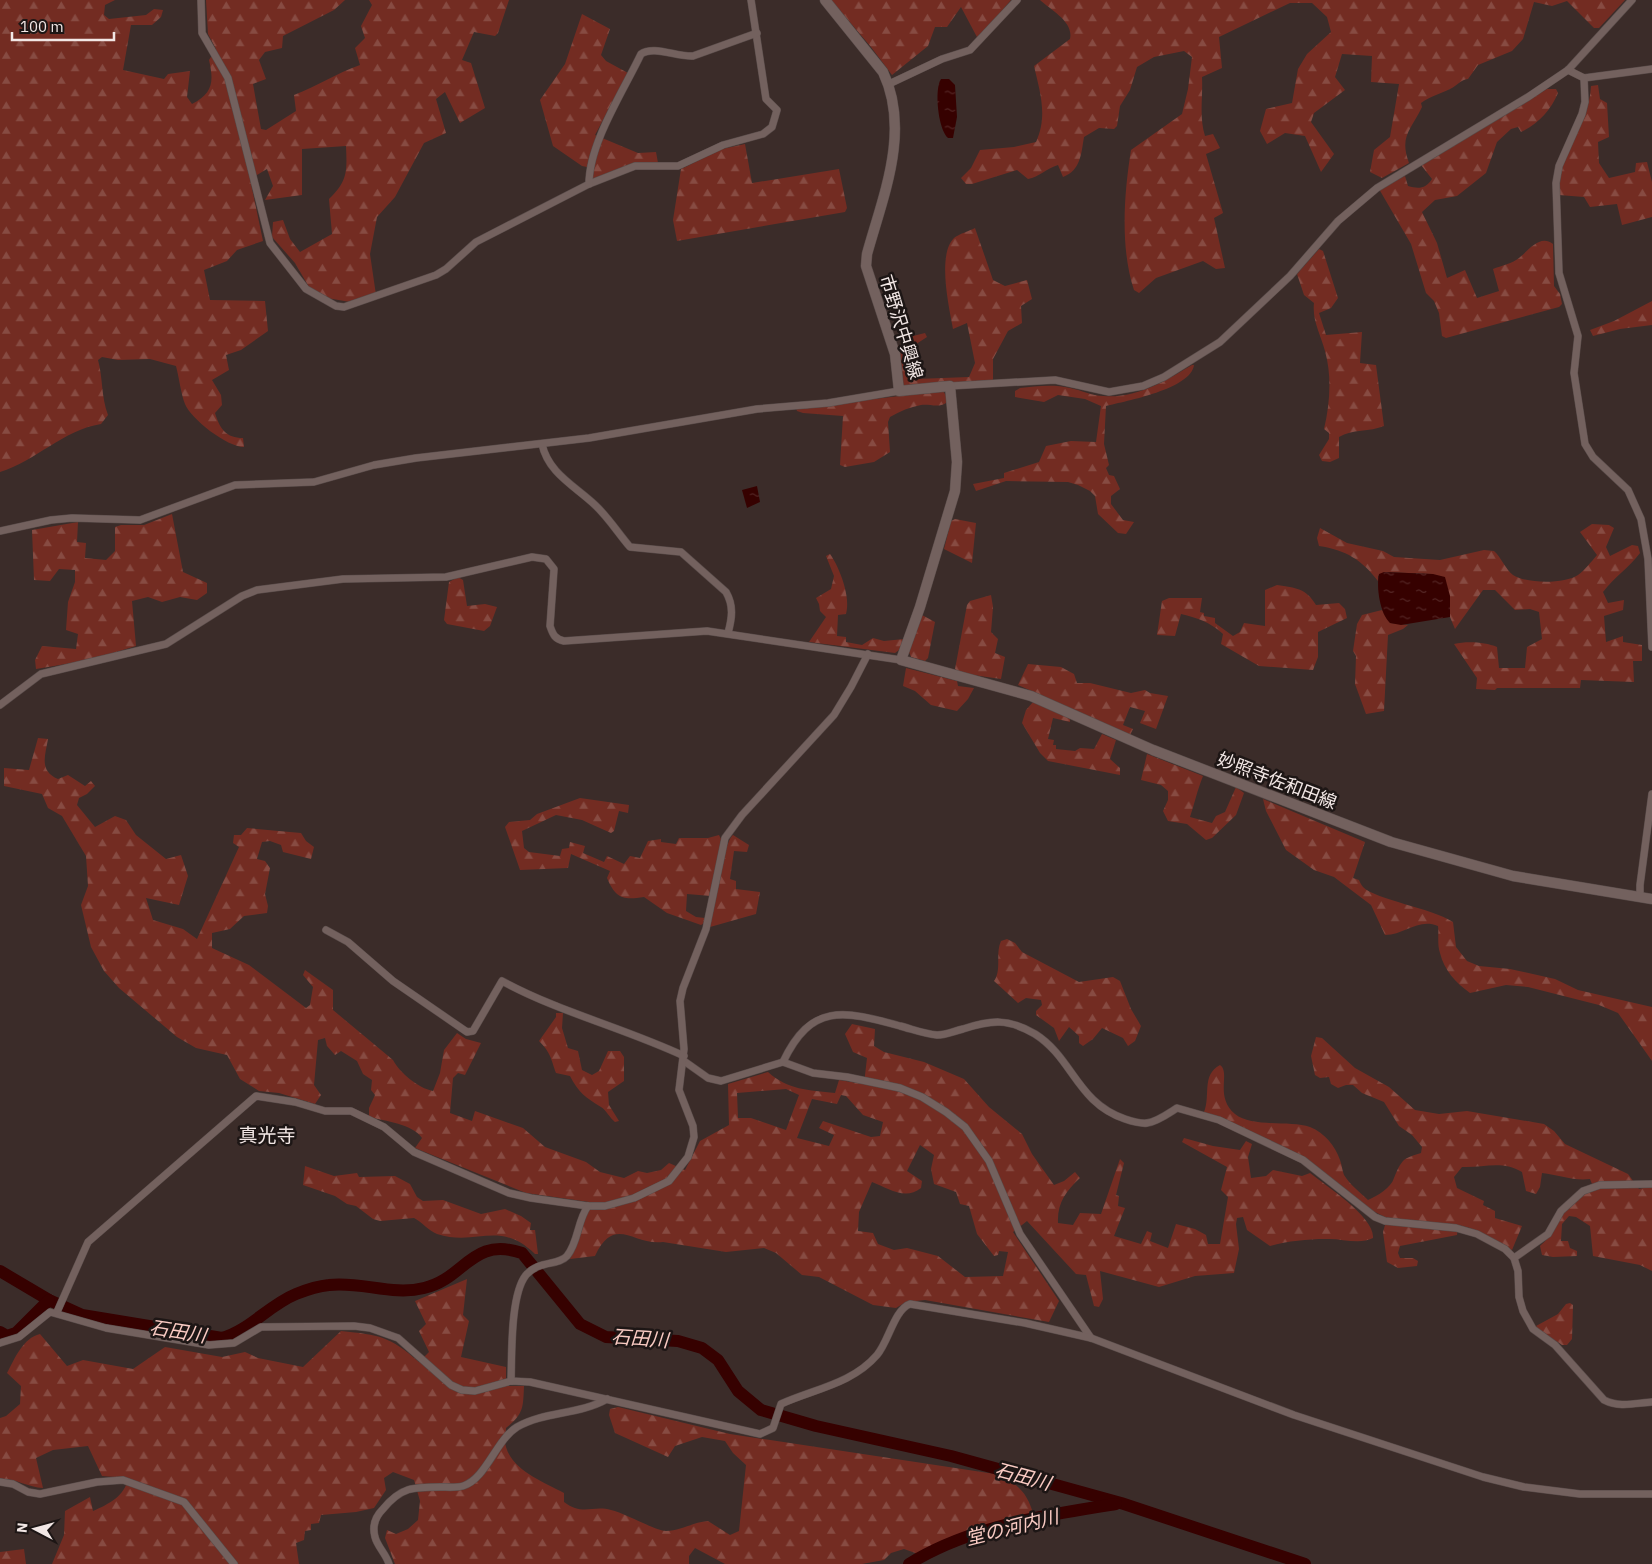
<svg xmlns="http://www.w3.org/2000/svg" width="1652" height="1564" font-family="'IBM Plex Sans','Noto Sans JP',sans-serif">
	<style>
		.forest { fill: url(#forest-firs); fill-rule: evenodd }
		.water { fill: url(#water-ripples) }
		.lines { fill: none; stroke-linecap: round; stroke-linejoin: round }
		.river { stroke: #360100; stroke-width: 12 }
		.minor-casing { stroke: #584b49; stroke-width: 8 }
		.secondary-casing { stroke: #584b49; stroke-width: 11 }
		.minor { stroke: #73615e; stroke-width: 7 }
		.secondary { stroke: #73615e; stroke-width: 10 }
		.labels { text-anchor: middle; stroke-width: 5; stroke-linejoin: round; paint-order: stroke }
		.street-label { font-size: 18px; fill: #f2e7e5; stroke: #1d1615 }
		.neighbourhood-label { font-size: 19px; fill: #f2e7e5; stroke: #1d1615 }
		.water-label { font-size: 19px; font-style: italic; fill: #facbc3; stroke: #1d1615 }
	</style>
	<defs>
		<pattern id="forest-firs" width="22" height="20" patternUnits="userSpaceOnUse" patternTransform="scale(1.25)"><rect width="22" height="20" fill="#732c22"/><path d="M5 1l3.5 6h-7zM16 11l3.5 6h-7z" fill="#874b42"/></pattern>
		<pattern id="water-ripples" width="26" height="14" patternUnits="userSpaceOnUse" patternTransform="scale(1.25)"><rect width="26" height="14" fill="#360100"/><path d="M2 4q2-2 4 0t4 0M15 11q2-2 4 0t4 0" fill="none" stroke="#542625"/></pattern>
	</defs>
	<rect width="100%" height="100%" fill="#3b2c29"/>
	<g class="forest">
		<path d="M0,0H115L105,5L104,15L109,19L146,15L154,9L163,10L161,17L152,25H131L123,70L164,79L168,74L190,71L187,97L192,104C213,93 214,82 209,60L216,49L208,34L206,0H345L334,10L283,36L282,48L265,52L259,60L266,79L253,84L261,129L266,130L296,111L294,95C317,86 337,73 360,65L355,48L365,38L361,26L372,5L369,0H509L498,33L495,36L474,32L462,60L471,63L485,108L460,123L445,92L436,99L446,133L424,143L395,197L377,217L370,254L376,295L350,302L327,298L309,287L295,263L272,237L273,222L283,220L290,239L300,252L332,234L329,199C348,181 347,171 346,146L302,149V195L265,200L273,186L267,169L250,179L263,241L237,250L227,261L204,270L210,300L265,301L268,331L241,350L226,355L229,370L212,380L221,395L222,405L215,413C220,429 226,438 243,438L244,447C227,447 191,419 185,404C181,394 179,377 176,366L150,359L118,360L102,357L98,360C103,378 101,397 108,415L101,424C63,430 36,461 0,472Z"/>
		<polygon points="831,0 1011,0 978,39 961,7 947,27 935,27 928,46 892,75 871,47"/>
		<path d="M1040,0H1625L1599,28H1594L1567,1L1552,6L1534,2L1523,39L1512,51L1478,65L1468,79C1460,80 1457,86 1450,89C1440,94 1431,96 1421,103L1422,107C1411,130 1399,136 1409,163L1382,178L1370,172L1374,150L1390,137L1399,84L1371,82L1372,56L1342,54L1335,77L1345,90L1314,113L1311,122L1334,154L1321,172L1305,136L1285,133L1267,144L1260,131L1266,109L1292,103L1298,69L1307,54L1331,32L1327,17L1312,3H1290L1219,37L1222,68L1202,77C1203,98 1199,117 1205,136L1213,134L1220,148L1206,154L1223,213L1214,218L1225,268L1216,269L1203,261L1156,278L1139,293L1134,290C1120,248 1124,194 1131,150L1182,114L1188,89L1192,57L1184,51L1154,57L1137,67L1130,90L1120,106L1117,126L1114,129L1099,128L1084,137C1081,154 1081,170 1063,177L1058,165C1047,168 1039,177 1028,179L1017,170L972,184H966L961,178L971,168L980,150L1014,147L1036,142C1048,116 1040,92 1034,66L1070,39C1074,22 1051,10 1040,0Z"/>
		<polygon points="582,14 610,29 601,55 606,61 628,73 595,135 638,153 656,152 658,163 592,179 592,168 582,166 553,146 540,100 565,64"/>
		<path d="M1598,85L1600,99L1607,103L1609,137L1598,142L1599,163L1609,178L1635,172L1636,163L1647,162L1652,182V217L1622,225L1617,204L1590,207L1584,197L1559,195C1557,151 1589,128 1591,86Z"/>
		<path d="M1547,89H1556L1558,93C1551,110 1538,124 1521,132L1518,127L1511,129L1497,142L1486,173L1457,196L1435,200L1422,212L1437,243L1447,278L1465,270L1477,298L1499,291L1493,269C1501,266 1513,263 1519,258C1529,250 1540,234 1553,244L1554,286L1560,294L1562,304L1559,307L1446,338L1442,336L1439,313L1434,301L1426,293L1411,244L1379,189L1405,176L1408,186C1418,189 1426,189 1432,179L1421,165Z"/>
		<polygon points="745,144 752,183 839,169 847,208 845,212 677,241 673,220 681,169 722,149"/>
		<path d="M975,228L993,280L1005,286L1027,280L1032,299L1021,306L1022,323L1008,331L993,359V380L902,389L896,346L909,343V337L925,333L927,337L904,352C905,364 904,372 916,379L969,377L975,363L967,323L953,329C949,307 937,255 954,238C959,234 969,231 975,228Z"/>
		<path d="M1319,249L1323,251L1338,298L1331,308L1319,313L1326,335L1362,332L1360,363L1376,365L1384,426C1370,432 1352,429 1339,437V458L1330,462L1322,461L1319,455L1329,439V433L1324,429C1330,404 1332,376 1325,351C1321,335 1312,321 1314,303L1304,295L1297,274Z"/>
		<polygon points="1652,301 1652,325 1620,329 1593,336 1590,330 1614,321"/>
		<path d="M1192,365H1194C1191,389 1126,401 1106,406L1104,444L1109,465L1106,468L1109,475L1114,476L1120,489L1111,496V504L1123,520L1134,522L1126,534L1118,533L1098,514L1095,496L1090,491L1078,485L1068,482L1006,481L976,491L973,484L1004,478V473L1039,462L1046,446L1071,441L1096,442L1101,406L1085,399L1058,395L1044,402L1015,397V391L1020,388C1036,386 1054,384 1070,388C1081,390 1092,396 1103,396C1136,399 1165,381 1192,365Z"/>
		<path d="M943,391L947,397L946,403C939,408 930,404 921,405C910,407 900,411 890,417L888,422L890,452L874,462L845,467L840,465L843,416L803,413L797,411L796,408Z"/>
		<polygon points="172,514 183,572 207,583 207,593 197,600 180,597 162,602 148,597 132,601 136,646 90,660 36,669 35,660 42,646 76,649 78,634 66,630 68,602 75,582 75,570 59,569 50,581 34,580 32,530 78,522 77,542 86,543 85,558 106,560 115,551 115,527 121,525 144,525"/>
		<polygon points="955,519 976,523 972,563 944,549 951,521"/>
		<path d="M1592,524L1609,525L1614,528L1606,547L1610,556L1632,545L1638,546L1640,553C1629,568 1614,577 1603,592L1608,603L1624,600L1623,610L1604,616L1606,642L1623,636V642L1642,645V661H1633L1634,682L1581,680L1580,688H1497L1495,690L1476,689L1477,678L1454,644C1467,641 1485,642 1497,647L1499,668H1525L1527,647L1542,639L1539,612L1530,609L1515,610L1495,590H1483L1455,629L1450,617V596L1433,574L1384,572L1378,576V581C1362,560 1346,550 1319,546L1317,538L1320,528L1347,543L1383,551L1394,557L1440,560L1484,550L1494,551C1501,557 1506,570 1513,575C1527,584 1565,584 1578,575C1585,570 1591,562 1597,555L1580,532Z"/>
		<path d="M830,554C840,568 851,598 846,614L838,615L837,636L846,637V642L862,645L873,638L884,641L904,639L899,650L895,653L809,642L826,617L820,611L819,604L816,598L831,589L834,576L826,556Z"/>
		<polygon points="458,577 463,580 467,606 485,604 497,607 490,626 484,631 447,624 444,620 449,582"/>
		<path d="M1277,585C1296,588 1306,588 1316,605L1339,603L1345,609L1347,618L1318,632V657L1313,670L1259,666L1221,644L1223,634C1210,622 1198,618 1181,614L1175,636L1157,635L1162,601L1169,598H1202L1200,612L1204,613V616L1215,618V623L1233,636L1240,632L1244,623L1265,626V590Z"/>
		<polygon points="991,595 993,607 991,632 998,639 995,653 1005,657 1001,679 959,673 955,669 967,605 970,601"/>
		<polygon points="1382,610 1390,623 1408,625 1403,629 1388,635 1384,711 1366,714 1355,684 1356,656 1353,651 1357,624 1362,615"/>
		<polygon points="922,615 935,622 928,658 925,661 911,657 909,652"/>
		<polygon points="1028,664 1061,667 1074,674 1077,683 1090,683 1131,693 1145,690 1150,693 1168,696 1156,729 1140,723 1145,711 1130,707 1123,725 1133,729 1130,735 1018,685"/>
		<polygon points="906,668 957,681 958,686 974,688 968,699 957,711 931,705 915,691 903,686"/>
		<polygon points="1033,702 1070,717 1070,722 1053,718 1048,739 1054,740 1053,745 1056,745 1056,749 1075,751 1080,748 1094,749 1102,734 1116,740 1110,759 1120,768 1120,775 1048,761 1040,753 1022,723 1026,710"/>
		<path d="M38,738L48,739C45,756 39,771 58,779L68,775L85,786L91,781L95,786L87,794L79,798L77,805L95,827L115,816L126,820L136,835L166,859L181,855L188,876L179,905L146,898L153,920L183,929L197,939L239,847L233,843L234,835H241L247,828L301,833L306,841L314,847L311,859L283,852L281,845L270,841L262,842L257,859L265,861L270,868L265,894L268,906L267,913L244,916L230,929L212,933V948L249,965L306,1008L310,1005L313,987L303,975L305,970L333,990V1010L393,1060C400,1073 418,1088 433,1091L440,1073L444,1050L457,1033L466,1039L481,1043L465,1075L458,1073L453,1078L450,1113L472,1121L475,1111L523,1128L545,1147L586,1162L600,1172L624,1178L638,1171L647,1173L661,1170L669,1163L685,1170L700,1141L729,1125L728,1084L768,1072C788,1090 808,1090 835,1093L839,1080L864,1084L867,1058L853,1052L845,1034L852,1024L875,1029L874,1046L884,1052L924,1062L964,1079L989,1107L1022,1134L1032,1154L1054,1185L1064,1181L1075,1172L1080,1178C1066,1191 1057,1203 1058,1223L1073,1225L1080,1213L1101,1214L1120,1159L1124,1163L1116,1195L1119,1196L1118,1206L1125,1208L1114,1236L1141,1244L1147,1231L1152,1233L1150,1241L1168,1248L1176,1224L1195,1229L1206,1235L1208,1244H1220L1228,1197L1221,1190L1227,1167L1182,1142L1184,1138L1213,1146L1240,1150L1246,1141L1252,1144L1248,1157L1251,1178L1266,1176L1273,1170L1302,1176L1310,1173C1326,1186 1375,1217 1373,1238C1359,1245 1341,1238 1326,1239C1307,1239 1288,1241 1270,1246L1247,1230L1243,1217L1237,1218L1236,1224L1239,1249L1234,1273L1195,1276L1159,1287L1100,1271L1103,1299L1099,1307L1094,1306L1086,1275L1076,1274L1027,1221L1013,1232L1059,1301L1049,1322L925,1300L906,1302L896,1308L873,1305L819,1277L802,1275L776,1253L764,1248L726,1252L663,1242C633,1246 615,1214 595,1256L570,1259L588,1212L589,1202L526,1193L415,1148L422,1138C413,1124 385,1121 369,1117V1108L375,1095L371,1090L372,1080L363,1074L357,1061L341,1051L335,1055L327,1046L325,1038L318,1040L314,1085L321,1095L315,1104L279,1093L259,1091L240,1079L227,1055L196,1048L177,1037L119,988L104,971L91,947L81,905L88,886L86,856L62,816L48,808L42,794L4,786V768L29,770ZM786,1089L799,1095L786,1130L751,1118H738L737,1093ZM841,1095L846,1096L863,1115L883,1122L880,1136L871,1137L823,1121L819,1128L834,1135L829,1146L797,1138L812,1099L837,1104ZM920,1145L934,1155L931,1169L934,1184L956,1192L960,1204L969,1206L977,1234L994,1256L998,1255L999,1251L1008,1252L1003,1276L965,1277L938,1256L907,1248L894,1250L878,1244L873,1233L858,1231L859,1212L872,1182C888,1188 905,1201 921,1188L922,1181L907,1171Z"/>
		<path d="M1147,754L1203,776C1197,791 1195,802 1190,817L1212,823L1216,816L1225,812L1236,787L1244,793L1236,815L1212,838L1206,840L1187,824L1168,821L1163,811L1168,800V791L1161,785L1141,780Z"/>
		<path d="M580,798L629,805L628,813L619,811L614,831L611,833L582,820L556,815L522,831L524,848L529,852L560,856L562,849L569,848L570,842L585,846L583,853L604,862L607,856L624,864L630,856L640,858L648,841L661,839V842L676,844L679,838H708L719,835L721,839L711,896L687,894L686,911L696,917L705,918L704,923L701,925L667,913L644,897C623,900 616,899 607,878L610,871L571,854L568,868L520,870L505,827L509,822L530,820L537,814Z"/>
		<path d="M1263,799L1365,842L1353,878L1359,880C1360,882 1361,885 1363,887C1376,900 1432,908 1453,922L1456,947L1467,961L1479,966L1510,969L1555,979L1578,990L1652,1007V1061L1618,1013L1599,1005L1528,987L1506,985L1470,993C1456,983 1444,970 1440,953C1437,945 1439,934 1438,926C1418,918 1405,935 1385,935L1371,905L1334,877L1314,870L1286,850L1266,811Z"/>
		<path d="M733,835L749,845L747,852L734,851L730,879L736,881V889L760,892L756,914L710,927C714,911 723,842 733,835Z"/>
		<path d="M1007,939L1015,943L1022,952L1079,982L1113,977L1120,981L1131,1009L1141,1026L1135,1041L1128,1046L1123,1038L1102,1028L1093,1039L1083,1046L1079,1043V1036L1069,1027L1059,1041L1054,1028L1036,1015V1011L1042,1005L1041,1000L1026,998L1018,1003L994,981C1002,970 995,954 1001,941Z"/>
		<path d="M556,1013H563L562,1028L568,1048L578,1051L582,1070L592,1075L599,1071L608,1051H620L624,1057V1081L608,1092L609,1105L619,1121L615,1122C610,1118 606,1110 601,1107C586,1098 578,1092 570,1076L556,1073C551,1059 551,1053 539,1041L556,1017Z"/>
		<path d="M1316,1037L1322,1038L1355,1068L1389,1087L1415,1110L1439,1114L1467,1111L1544,1124L1554,1131L1565,1144L1628,1174L1639,1189L1652,1186V1271L1640,1265L1593,1256L1590,1226L1576,1217L1569,1216L1562,1224L1561,1241H1568L1570,1248L1577,1251V1256L1553,1257L1542,1255L1540,1246C1554,1234 1552,1226 1562,1213C1570,1203 1582,1195 1594,1189L1590,1179C1573,1181 1559,1175 1542,1173L1540,1187L1536,1194L1526,1191L1522,1172C1502,1160 1483,1168 1462,1167L1454,1177L1457,1188L1484,1201L1483,1205L1495,1211V1218L1522,1226L1512,1250L1470,1228L1458,1225L1457,1235L1400,1246L1398,1253L1400,1258H1413L1418,1261L1417,1266L1398,1268L1387,1262L1383,1232L1387,1218L1363,1206L1307,1159L1204,1112C1211,1096 1201,1075 1220,1065C1231,1073 1214,1096 1235,1114C1252,1128 1290,1120 1310,1127C1325,1133 1335,1146 1340,1160C1342,1165 1342,1170 1344,1175C1350,1185 1360,1192 1368,1200C1377,1196 1391,1188 1394,1178C1397,1171 1398,1167 1403,1161C1407,1157 1415,1155 1421,1153L1422,1147L1412,1135L1399,1126L1384,1102L1362,1093L1353,1085H1346L1338,1088L1331,1084L1329,1077L1320,1078L1315,1075L1311,1056Z"/>
		<path d="M305,1166L334,1176L357,1173L359,1177L395,1176L410,1184L417,1197L423,1201L443,1200L481,1214L505,1209L521,1216L531,1223L530,1230H535L538,1254H535C499,1219 477,1247 437,1234C429,1231 422,1222 414,1218L380,1221L373,1219L356,1206L347,1204L335,1196L303,1185Z"/>
		<path d="M467,1279L463,1315L469,1321L461,1357L506,1367V1386H524C523,1407 524,1414 506,1428C506,1434 504,1441 506,1447C513,1471 544,1482 564,1493V1502C582,1516 593,1505 611,1510C625,1513 656,1531 666,1531C681,1531 693,1522 708,1521L730,1535L739,1531L746,1465L733,1453L725,1441L702,1437L675,1446L668,1457L615,1433L609,1415L610,1409L618,1407L730,1434L995,1474C1018,1483 1027,1492 1034,1516L961,1536L921,1555L904,1549L891,1553L884,1560L862,1564H725L695,1548L689,1556V1564H395L385,1538L387,1530L396,1534L408,1529L418,1520L420,1501L414,1480L393,1472L384,1478L386,1490L374,1508L356,1512L321,1515L319,1523L311,1524V1530L305,1531L304,1540L296,1543L299,1564H52L64,1535L65,1511L90,1497L93,1511C109,1504 125,1496 128,1478L102,1476L88,1446L53,1450L36,1458L43,1488C28,1487 14,1478 0,1479V1418L6,1416L20,1404L21,1386L7,1373C15,1358 23,1338 40,1334L67,1366L83,1360L133,1369L165,1347L222,1357L245,1352L258,1358L303,1367L341,1331C380,1335 389,1336 419,1362L429,1352L419,1331L426,1324L415,1301Z"/>
		<path d="M1570,1303L1573,1305L1572,1339L1567,1345H1562C1553,1338 1541,1336 1536,1326L1558,1314L1566,1304Z"/>
		<polygon points="24,1549 26,1564 0,1564 0,1552"/>
	</g>
	<g class="water">
		<path d="M941,79H949L955,85L957,117L953,138H948C938,130 934,89 941,79Z"/>
		<polygon points="757,486 760,502 747,508 742,490"/>
		<path d="M1384,572L1433,574L1445,577L1450,596V617L1401,625L1390,623C1380,614 1376,587 1379,574Z"/>
	</g>
	<g class="lines">
		<g class="river">
			<path d="M0,1271L49,1300L82,1315L222,1338C250,1330 269,1305 296,1294C306,1290 319,1286 329,1285C361,1281 392,1296 424,1288C465,1279 471,1236 522,1253L580,1324L606,1337L678,1341L702,1348L718,1360L738,1391L761,1410L816,1426L951,1456L1121,1503L1305,1564"/>
			<polyline points="0,1332 7,1336 16,1333 49,1300"/>
			<path d="M909,1564C970,1526 1046,1515 1116,1504"/>
		</g>
		<g class="minor-casing">
			<g id="minor">
				<polyline points="201,0 202,33 228,78 270,243 306,289 336,306 344,307 436,275 446,269 476,242 589,184 635,166 678,166 723,145 763,134 772,127 777,110 766,99 751,0"/>
				<polyline points="1568,70 1584,78 1652,69"/>
				<polyline points="1584,78 1585,102 1582,114 1559,166 1556,183 1559,273 1578,336 1574,373 1585,444 1593,457 1628,490 1641,519 1648,559 1652,647"/>
				<polyline points="889,84 942,59 970,50 1017,0"/>
				<path d="M589,184C589,143 623,92 641,54C653,45 677,57 693,56L757,33"/>
				<polyline points="950,386 1055,380 1109,392 1143,386 1164,377 1220,342 1290,276 1338,221 1377,188 1528,97 1568,70 1632,0"/>
				<path d="M542,444C548,473 575,486 595,505C608,517 618,533 630,547L681,552L726,592C734,606 732,618 728,633"/>
				<polyline points="0,531 51,520 72,518 140,520 235,485 314,482 374,465 416,458 589,438 757,409 828,403 899,391"/>
				<path d="M0,705L41,674L166,644L242,596L257,590L343,579L446,577L532,557L546,559L554,569L550,626C553,635 555,639 564,641L707,631L901,660"/>
				<polyline points="1640,897 1640,885 1652,794"/>
				<path d="M326,930L348,942L393,981L467,1032L473,1031L502,981C559,1012 624,1028 684,1056"/>
				<polyline points="684,1061 708,1078 721,1081 783,1062 813,1073 847,1077 900,1088 922,1097 946,1112 965,1127 989,1161 1020,1234 1091,1338"/>
				<path d="M783,1062C811,1003 843,1010 900,1026C912,1029 924,1034 937,1035C946,1035 954,1031 963,1029C991,1020 1008,1018 1035,1034C1073,1058 1077,1103 1125,1119C1131,1121 1140,1124 1147,1123C1157,1122 1169,1113 1177,1108L1219,1120L1303,1160L1375,1217L1385,1221L1456,1228L1477,1234L1505,1249L1514,1258L1518,1271L1519,1297L1523,1311L1533,1329L1555,1345L1604,1400C1619,1408 1636,1403 1652,1402"/>
				<polyline points="1514,1258 1548,1234 1561,1211 1583,1191 1600,1185 1652,1184"/>
				<polyline points="57,1312 88,1242 256,1096 295,1102 325,1111 351,1111 384,1127 414,1152 509,1193 531,1198 588,1206 605,1206 634,1198 669,1181 688,1157 694,1137 693,1126 679,1090 684,1049 680,1001 683,988 706,929 725,838 742,815 834,715 851,687 868,654"/>
				<path d="M0,1343L19,1337L50,1312L106,1328L209,1345L234,1343L261,1327L354,1326L370,1328L398,1338L451,1385L462,1390L475,1391L511,1381L530,1382L760,1434L773,1428L781,1404C814,1389 852,1384 877,1355C889,1341 894,1310 910,1304L1025,1323L1091,1338L1294,1415L1483,1477L1524,1487L1580,1494H1652"/>
				<path d="M511,1381C512,1356 510,1295 526,1275C539,1260 558,1266 567,1256C579,1241 577,1221 588,1206"/>
				<polyline points="0,1482 13,1484 28,1492 40,1494 97,1482 123,1480 184,1502 234,1564"/>
				<path d="M389,1564C386,1554 377,1546 375,1537C372,1526 376,1516 383,1509C401,1487 413,1487 440,1487C447,1487 456,1488 463,1486C486,1479 496,1440 517,1427C545,1411 579,1415 607,1399"/>
			</g>
		</g>
		<g class="secondary-casing">
			<path id="secondary" d="M825,0L883,72C911,131 883,196 867,254L866,266L895,354L899,391L950,386L957,462L955,491L920,607L901,660L1031,696L1153,750L1391,842L1513,876L1652,899"/>
		</g>
		<use href="#minor" class="minor"/>
		<use href="#secondary" class="secondary"/>
	</g>
	<g class="labels">
		<g class="street-label">
			<text transform="translate(901 327) rotate(73)" y="6">市野沢中興線</text>
			<text transform="translate(1277 781) rotate(21)" y="6">妙照寺佐和田線</text>
		</g>
		<g class="neighbourhood-label">
			<text x="267" y="1142">真光寺</text>
		</g>
		<g class="water-label">
			<text transform="translate(178 1331) rotate(9)" y="7">石田川</text>
			<text transform="translate(640 1338) rotate(4)" y="7">石田川</text>
			<text transform="translate(1023 1476) rotate(15)" y="7">石田川</text>
			<text transform="translate(1012 1527) rotate(-14)" y="7">堂の河内川</text>
		</g>
	</g>
	<g transform="translate(35 1529) rotate(276)" stroke="#1d1615" stroke-width="4" paint-order="stroke">
	<path d="M0-4L9 19L0 12L-9 19Z" fill="#f2e7e5"/>
	<text y="-8" font-size="14" font-weight="bold" text-anchor="middle" fill="#f2e7e5">N</text>
	</g>
	<path d="M12 32v8h102v-8" fill="none" stroke="#f2e7e5" stroke-width="2.5"/>
	<text x="20" y="32" font-size="15" fill="#f2e7e5" stroke="#1d1615" stroke-width="4" paint-order="stroke">100 m</text>
</svg>
